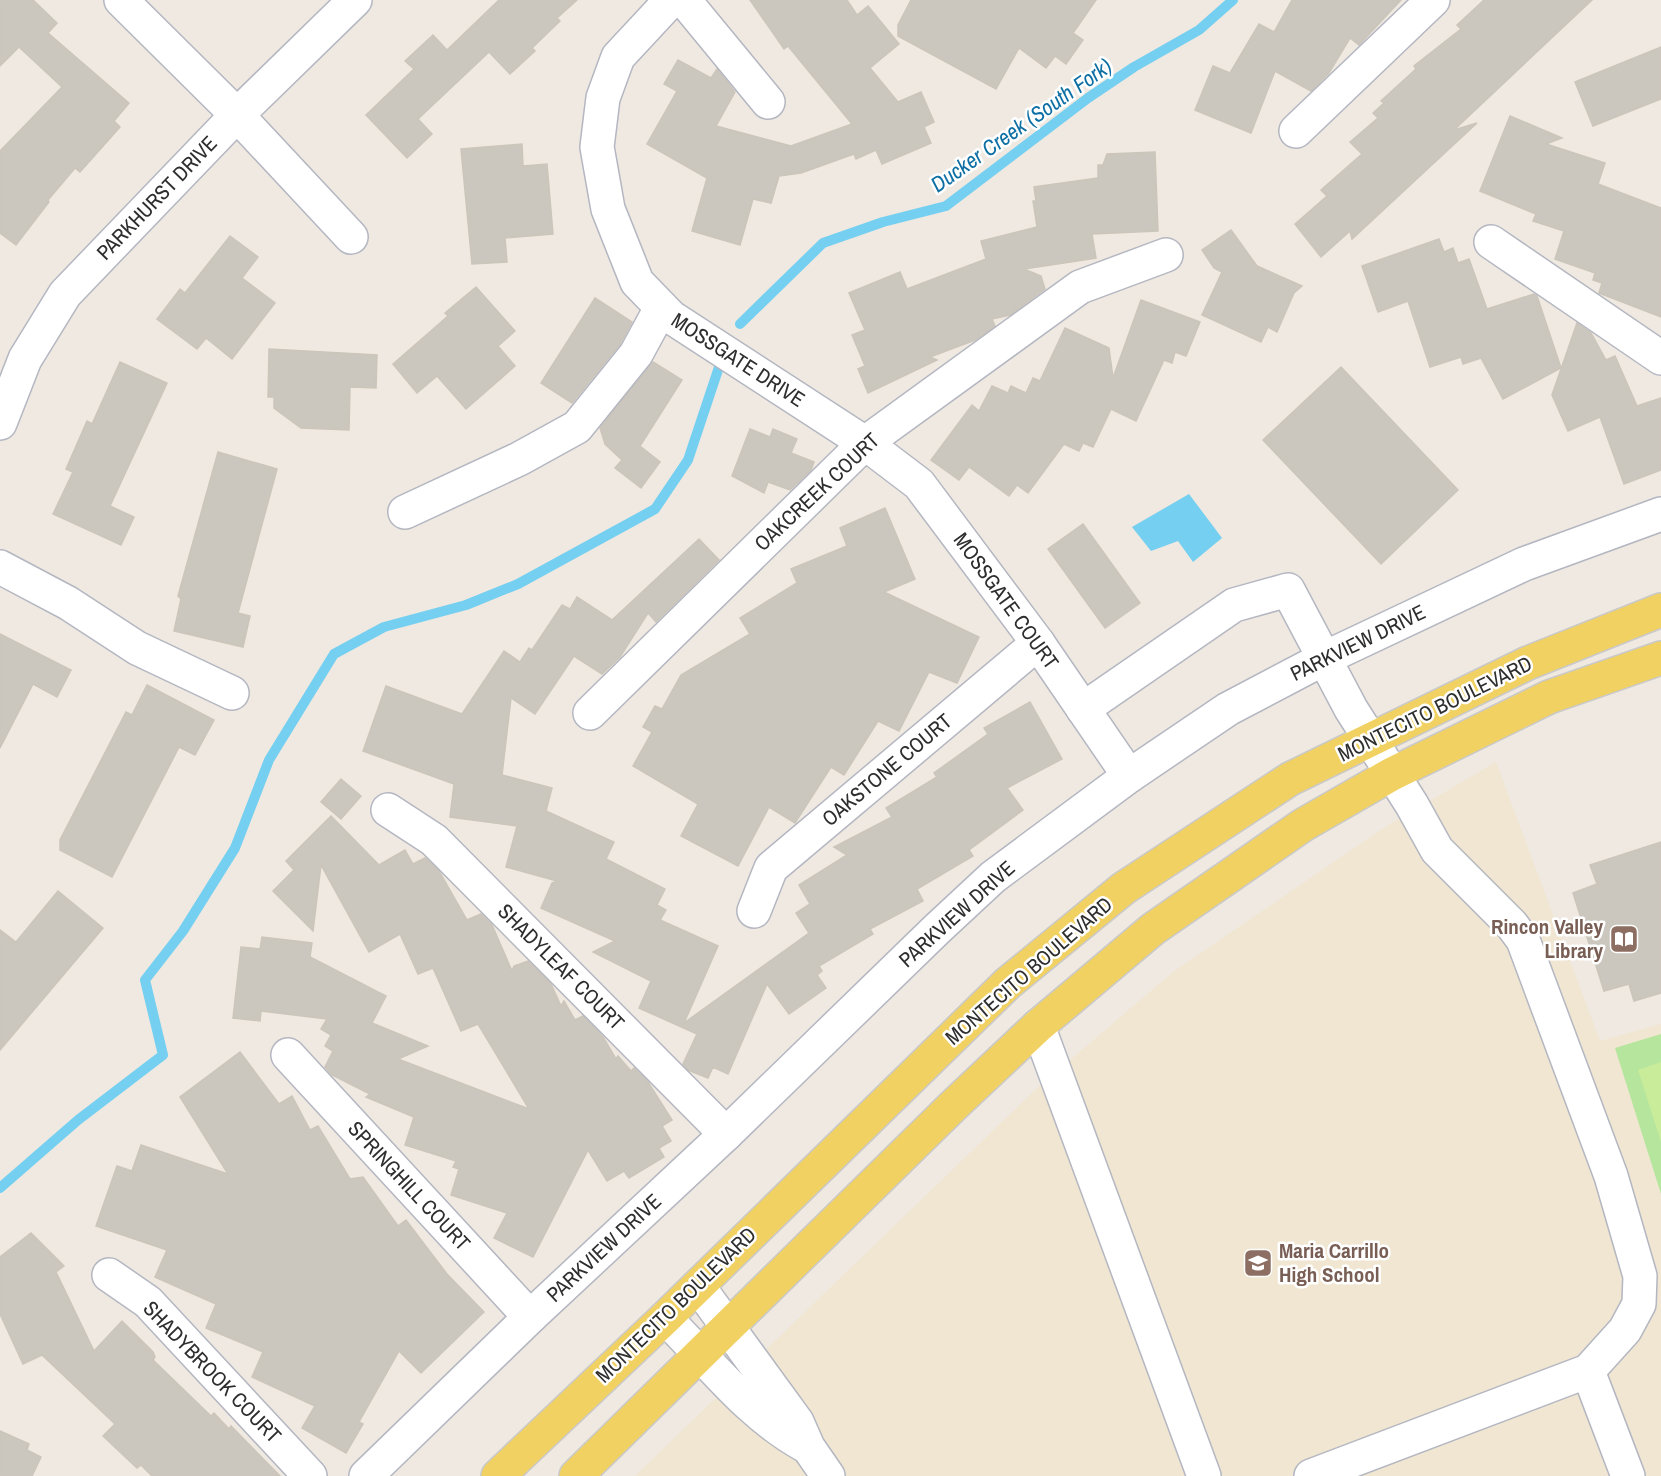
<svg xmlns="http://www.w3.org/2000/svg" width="1661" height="1476" font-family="'Archivo Narrow',sans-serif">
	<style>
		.education { fill: #f0e6d1 }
		.green { fill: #b6e59e }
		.pitch { fill: #c9ec9a }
		.water { fill: #75cff0 }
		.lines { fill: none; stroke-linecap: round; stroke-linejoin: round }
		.stream { stroke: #75cff0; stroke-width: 10 }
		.building { fill: #cbc7bf; stroke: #cbc5ba; stroke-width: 1.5 }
		.minor-casing { stroke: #b4b7c1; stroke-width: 36 }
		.major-casing { stroke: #c9c9c9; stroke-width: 36 }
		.minor { stroke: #fff; stroke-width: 33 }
		.major { stroke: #f2d163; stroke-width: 33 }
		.labels { text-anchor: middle; stroke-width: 5; stroke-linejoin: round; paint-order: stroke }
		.street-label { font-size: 21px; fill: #2e2e2e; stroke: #fff }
		.education-label { font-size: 21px; font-weight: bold; fill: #785e54; stroke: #fff; text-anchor: end }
		.water-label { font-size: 22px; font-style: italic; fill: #0d6fa3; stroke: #fff }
	</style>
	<rect width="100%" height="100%" fill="#efe9e1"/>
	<polygon class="education" points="1496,762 1600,1041 1661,1024 1661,1476 635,1476 1035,1090 1173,972 1382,829"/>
	<polygon class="green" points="1661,1034 1661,1194 1615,1048"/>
	<polygon class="pitch" points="1661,1062 1661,1142 1638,1070"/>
	<polygon class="water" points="1189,494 1222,538 1193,562 1178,541 1151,551 1132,527"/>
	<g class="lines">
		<g class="stream">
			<polyline points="740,324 823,243 883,222 946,206 1088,98 1134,67 1199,30 1233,0"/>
			<polyline points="0,1188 78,1120 163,1055 145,980 183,931 235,848 269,760 334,654 384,627 466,605 518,584 655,509 688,460 719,367"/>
		</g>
	</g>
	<g class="building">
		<polygon points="0,0 33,0 57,23 48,33 129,103 114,121 120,127 80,172 75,168 48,200 49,202 16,245 0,233 0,151 62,87 19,47 0,66"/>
		<polygon points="499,0 577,0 557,18 560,21 532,48 535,51 510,74 489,52 418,119 432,134 407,158 366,115 414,69 405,61 433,35 447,50"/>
		<polygon points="750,0 847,0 857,15 868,6 899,44 870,68 898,102 921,92 934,122 924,127 931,143 882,164 876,150 856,159 854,154 801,173 779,176 771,203 753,199 740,245 692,231 707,178 647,144 677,91 664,84 678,60 711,78 717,69 735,92 716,126 791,146 852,124 788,46 784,49"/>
		<polygon points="911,0 1096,0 1073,33 1083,40 1066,64 1055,56 1046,68 1019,48 996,89 898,36 898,25"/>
		<polygon points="1292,0 1401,0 1359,45 1350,38 1329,73 1311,91 1275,71 1251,133 1195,110 1213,66 1230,73 1259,24 1274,32"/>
		<polygon points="1484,0 1592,0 1454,130 1477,123 1352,239 1350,231 1321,257 1295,224 1327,196 1321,190 1362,154 1350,142 1378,118 1373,113 1384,103 1381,101 1416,69 1414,66 1461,29 1457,25"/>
		<polygon points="1661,47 1661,99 1593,126 1575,82"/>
		<polygon points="1510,116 1562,138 1546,144 1605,163 1598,184 1661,208 1661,317 1599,293 1602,283 1593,280 1595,273 1555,259 1564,231 1533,221 1536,214 1480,191"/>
		<polygon points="522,144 523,166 547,164 553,234 505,238 507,262 472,264 461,149"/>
		<polygon points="1155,152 1158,231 1092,234 1096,258 1024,269 1041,276 1045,289 1010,315 992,319 995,326 975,340 930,357 937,360 868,393 858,369 865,366 852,335 865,330 849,293 900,272 907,289 986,259 981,241 1037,227 1033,201 1036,201 1034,187 1098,178 1098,165 1103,165 1107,154"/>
		<polygon points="1231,230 1257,266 1302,286 1294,293 1277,332 1268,327 1261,342 1202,315 1222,272 1214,268 1202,250"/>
		<polygon points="230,236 258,257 242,278 275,303 232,359 206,338 197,349 157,319 180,289 185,293"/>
		<polygon points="1439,239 1444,252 1453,248 1458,263 1469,259 1487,309 1534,294 1537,296 1561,368 1503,399 1481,358 1463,364 1461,357 1430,367 1408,301 1378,312 1362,266"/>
		<polygon points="476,287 515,331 498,346 515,366 466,409 437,376 417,393 393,364 448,316 445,313"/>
		<polygon points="595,298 632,322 620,344 572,403 541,383"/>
		<polygon points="1141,300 1200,322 1186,356 1175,352 1172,363 1164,360 1136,421 1111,409 1093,447 1083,443 1079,451 1064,444 1028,493 1017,485 1009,496 969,467 959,480 931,460 972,405 979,411 992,386 1008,393 1011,386 1026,393 1033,378 1040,381 1065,328 1109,348 1113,378"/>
		<polygon points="1577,323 1591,333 1606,360 1615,356 1637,406 1661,398 1661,470 1624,484 1600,417 1568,431 1552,395"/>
		<polygon points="269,349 377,355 376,388 350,387 349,430 301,428 274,408 274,397 268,397"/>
		<polygon points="120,362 167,383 110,506 134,517 121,545 53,514 73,472 66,469 87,421 92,424"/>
		<polygon points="653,362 682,380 640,446 660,462 641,488 615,468 622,460 605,444 600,428"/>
		<polygon points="1341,367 1458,490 1381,564 1263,440"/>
		<polygon points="750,429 770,437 773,429 797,439 791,453 814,462 811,470 790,490 768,482 764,493 732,476"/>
		<polygon points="218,452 277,469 238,613 250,616 243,647 174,631 181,599 178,596"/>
		<polygon points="885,508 915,579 884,592 979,637 957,683 929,672 899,731 878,721 844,775 831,767 795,823 769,807 738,866 681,836 698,804 633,766 652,732 643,727 655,706 662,709 681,675 750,634 740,618 797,583 791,569 847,546 840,528"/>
		<polygon points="1083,524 1140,603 1105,628 1048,549"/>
		<polygon points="699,539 719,560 656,622 648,613 620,657 602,674 574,656 535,714 511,698 502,775 552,788 546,811 614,842 606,859 665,889 657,905 666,910 660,920 718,946 684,1023 809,933 796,913 810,904 799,885 847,855 834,847 892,817 886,808 937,777 934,773 988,734 984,728 1030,702 1062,759 1007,788 1023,810 969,850 973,856 917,889 923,901 870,929 873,934 819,966 822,971 817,975 826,988 789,1014 767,984 728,1074 713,1067 708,1078 688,1070 683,1064 697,1034 639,1008 651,981 593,952 615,941 541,908 552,883 557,881 506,867 517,826 450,817 454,784 363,751 386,686 462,714 504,651 520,662 529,648 532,650 562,605 570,609 577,597 612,620"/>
		<polygon points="0,634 71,670 57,697 33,684 0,748"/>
		<polygon points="147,685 214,720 195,755 179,747 112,877 60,850 60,840 126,712 132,715"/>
		<polygon points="341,779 361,796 341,819 321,802"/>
		<polygon points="331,816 379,865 405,850 413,864 425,858 439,871 467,920 481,914 492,925 512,971 514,966 528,961 551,984 561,1006 564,1001 575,1020 583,1016 603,1037 616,1059 618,1056 631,1071 634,1068 648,1082 672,1120 662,1126 671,1141 659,1148 664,1157 629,1178 624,1171 607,1181 588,1150 533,1257 494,1238 507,1213 451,1195 459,1169 453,1167 456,1161 405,1145 414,1117 366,1097 370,1094 332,1075 325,1067 333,1051 325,1046 331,1035 321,1029 327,1019 261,1011 260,1021 233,1018 241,947 260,949 262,937 312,943 310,957 386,996 372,1023 428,1046 398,1059 529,1109 478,1024 461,1031 433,968 418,974 400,934 369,952 321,865 313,931 273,891 294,870 286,861"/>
		<polygon points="1661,842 1661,993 1634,1001 1629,984 1604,991 1573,893 1597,884 1590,865"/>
		<polygon points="58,891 103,928 0,1050 0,930 16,942"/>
		<polygon points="240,1052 279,1104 292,1096 310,1130 318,1126 350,1179 363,1177 398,1226 406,1220 447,1274 484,1312 421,1373 399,1351 359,1422 363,1424 346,1453 302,1428 315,1406 252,1377 263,1352 206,1328 216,1304 155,1277 167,1250 96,1226 117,1166 132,1171 141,1145 228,1174 180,1097"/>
		<polygon points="31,1233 64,1266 56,1272 94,1351 122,1321 153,1352 155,1357 153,1360 211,1416 214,1413 229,1429 231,1426 280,1476 152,1476 141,1465 137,1468 103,1436 115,1424 42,1355 23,1364 0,1314 0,1257"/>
		<polygon points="0,1431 29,1444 27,1450 41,1457 32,1476 0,1476"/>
	</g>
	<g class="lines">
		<g class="minor-casing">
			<g id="minor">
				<polyline points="121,0 237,115 351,237"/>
				<polyline points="671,0 618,57 603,98 597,147 608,209 637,282 671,317 865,443 919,484 1038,643 1129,776"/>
				<polyline points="684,0 768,102"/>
				<polyline points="1296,131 1433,0"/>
				<polyline points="1491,242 1661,358"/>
				<polyline points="0,423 25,359 65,294 237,115 355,0"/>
				<polyline points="405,512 519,459 577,427 636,354 661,308"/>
				<polyline points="0,567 68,603 137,648 232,693"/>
				<polyline points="1083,709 1234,605 1288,590 1351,709 1412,805 1437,850 1512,925 1523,940 1611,1176 1640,1276 1639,1304 1625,1330 1588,1371 1311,1476"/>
				<polyline points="590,713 865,443 1080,287 1166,255"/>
				<polyline points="388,810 434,840 726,1134"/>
				<polyline points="754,911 771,868 1038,643"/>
				<polyline points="1038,1026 1204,1476"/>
				<polyline points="288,1055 530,1317"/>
				<polyline points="109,1275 148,1302 310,1476"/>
				<polyline points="698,1286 797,1422 808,1447 828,1476"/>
				<path d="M665,1318C710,1362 748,1414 804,1445"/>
				<polyline points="1588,1371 1628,1476"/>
				<polyline points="366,1476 530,1317 726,1134 936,930 993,877 1129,776 1228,709 1325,658 1524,564 1661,514"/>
			</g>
		</g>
		<g class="major-casing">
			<g id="major">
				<polyline points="498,1476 665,1318 1008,983 1124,888 1290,779 1528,663 1661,610"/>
				<polyline points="576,1476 953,1106 1038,1026 1153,929 1303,825 1392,774 1549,697 1661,658"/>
			</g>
		</g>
		<use href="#minor" class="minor"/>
		<use href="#major" class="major"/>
	</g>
	<defs>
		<g id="library-square" transform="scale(1.5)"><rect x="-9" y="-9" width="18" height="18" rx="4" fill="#8d6e63" stroke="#fff"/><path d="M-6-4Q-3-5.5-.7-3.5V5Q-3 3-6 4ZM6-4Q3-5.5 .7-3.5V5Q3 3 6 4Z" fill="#fff"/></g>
		<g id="school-square" transform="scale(1.5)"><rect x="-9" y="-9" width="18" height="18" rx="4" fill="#8d6e63" stroke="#fff"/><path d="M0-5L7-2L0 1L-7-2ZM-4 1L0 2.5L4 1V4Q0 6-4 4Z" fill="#fff"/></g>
	</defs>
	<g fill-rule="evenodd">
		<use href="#library-square" x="1624" y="939"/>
		<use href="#school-square" x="1258" y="1263"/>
	</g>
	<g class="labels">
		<g class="street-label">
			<text transform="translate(157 198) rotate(-46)" y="7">PARKHURST DRIVE</text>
			<text transform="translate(738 360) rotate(33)" y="7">MOSSGATE DRIVE</text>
			<text transform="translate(817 492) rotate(-43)" y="7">OAKCREEK COURT</text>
			<text transform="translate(1006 601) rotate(54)" y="7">MOSSGATE COURT</text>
			<text transform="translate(1358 643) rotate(-26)" y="7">PARKVIEW DRIVE</text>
			<text transform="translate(1435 709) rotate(-26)" y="7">MONTECITO BOULEVARD</text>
			<text transform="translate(887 770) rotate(-40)" y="7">OAKSTONE COURT</text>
			<text transform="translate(957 914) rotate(-42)" y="7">PARKVIEW DRIVE</text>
			<text transform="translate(561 967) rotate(45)" y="7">SHADYLEAF COURT</text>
			<text transform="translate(1029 971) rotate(-41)" y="7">MONTECITO BOULEVARD</text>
			<text transform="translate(409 1186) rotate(47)" y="7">SPRINGHILL COURT</text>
			<text transform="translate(604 1248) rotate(-43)" y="7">PARKVIEW DRIVE</text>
			<text transform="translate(676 1305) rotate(-44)" y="7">MONTECITO BOULEVARD</text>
			<text transform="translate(212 1372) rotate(46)" y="7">SHADYBROOK COURT</text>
		</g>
		<g class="education-label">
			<text x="1603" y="934">Rincon Valley<tspan x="1603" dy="24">Library</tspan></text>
			<text x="1279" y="1258" text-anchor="start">Maria Carrillo<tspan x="1279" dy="24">High School</tspan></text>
		</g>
		<g class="water-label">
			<text transform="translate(1021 125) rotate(-35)" y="8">Ducker Creek (South Fork)</text>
		</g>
	</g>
</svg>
